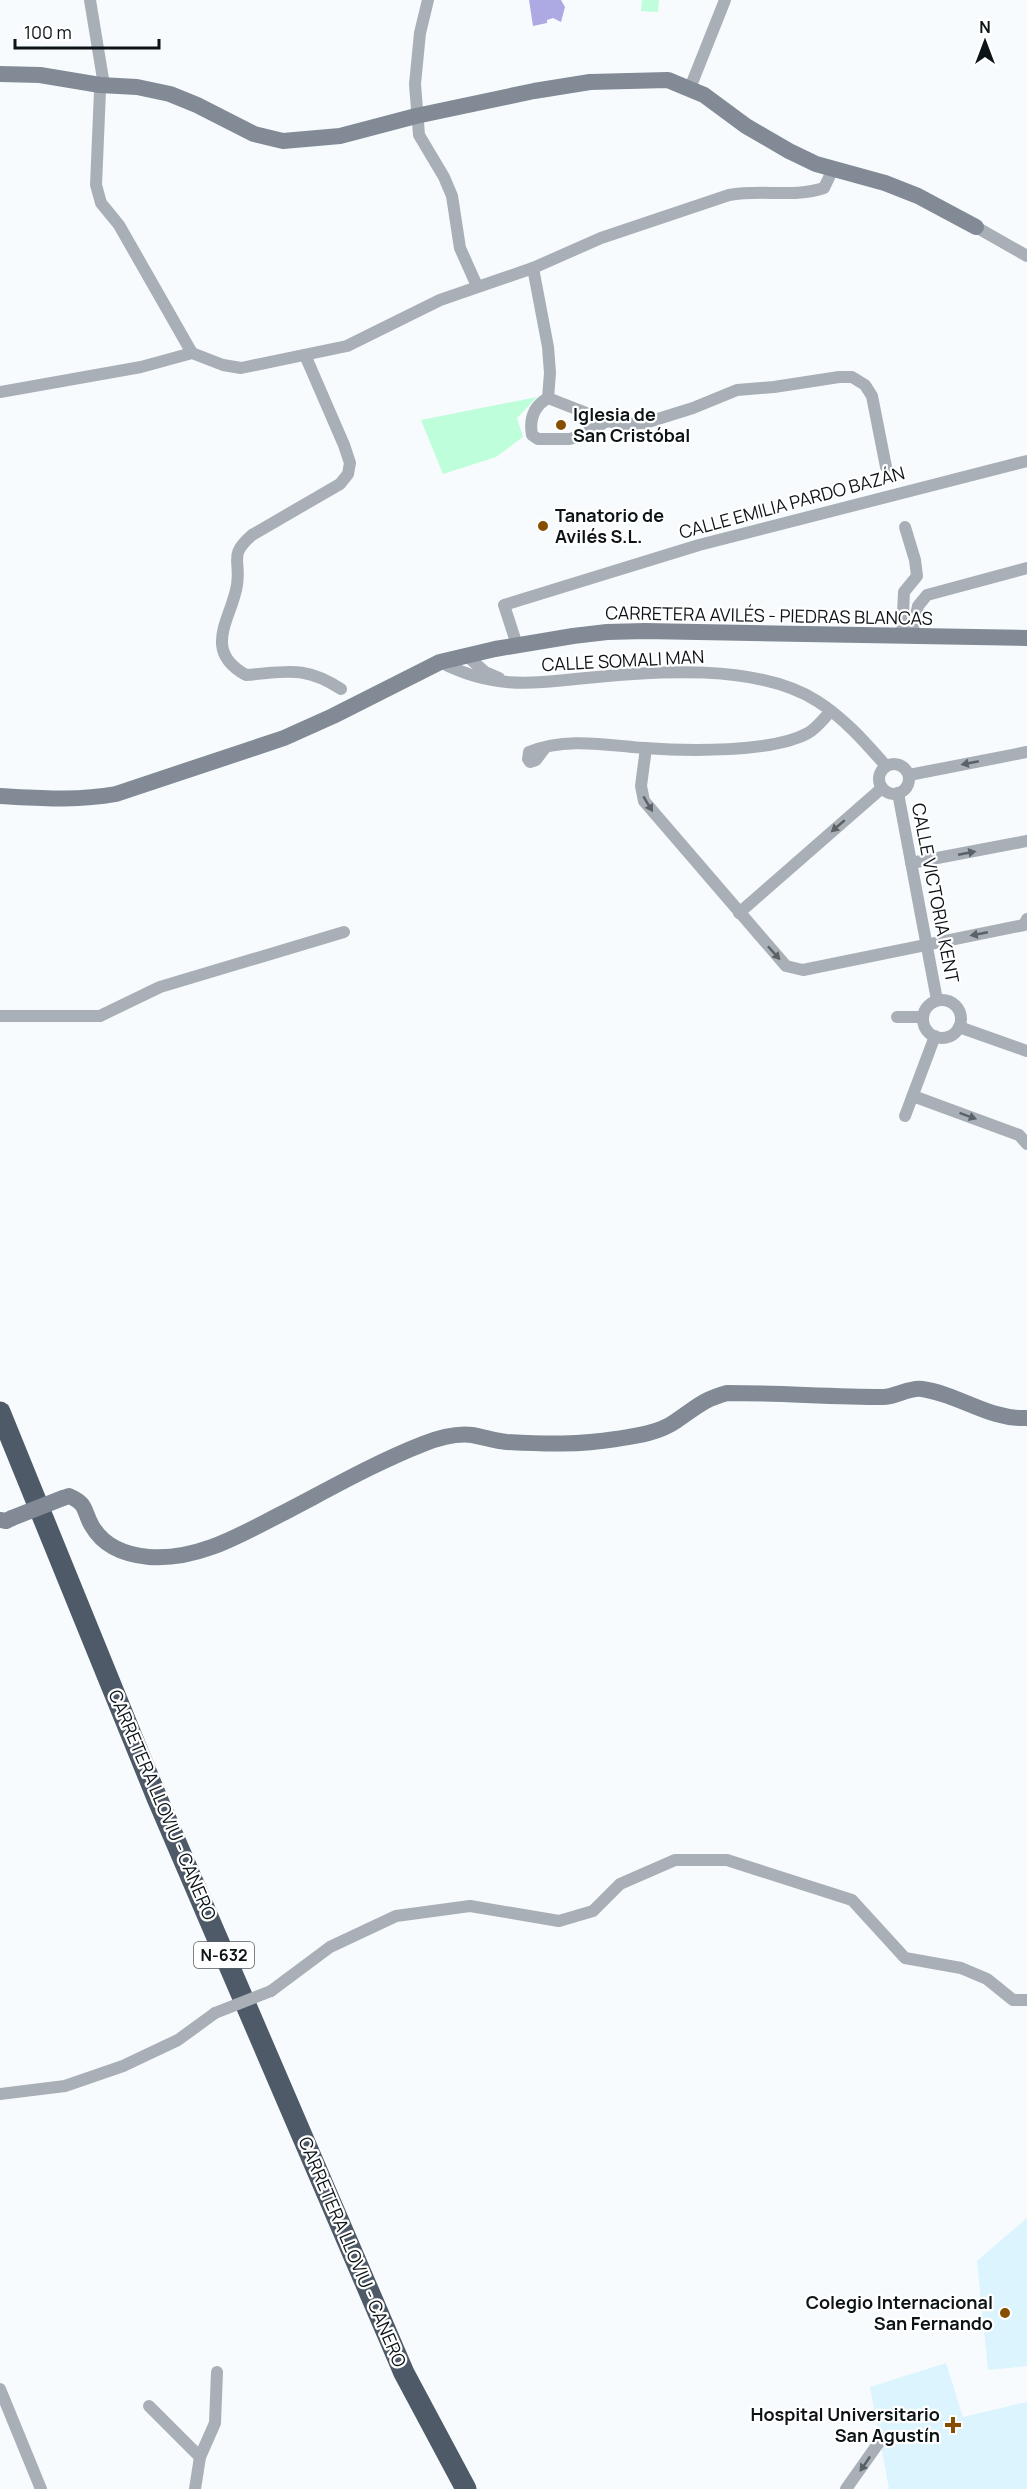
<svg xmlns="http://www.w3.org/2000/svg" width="1027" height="2489" font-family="Manrope,sans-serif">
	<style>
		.built { fill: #dbf4fe }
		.green { fill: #befeda }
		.water { fill: #ada9e3 }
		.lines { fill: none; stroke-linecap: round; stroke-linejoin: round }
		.street { stroke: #a9afb6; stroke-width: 12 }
		.secondary { stroke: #828a95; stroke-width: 16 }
		.highway { stroke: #4f5a68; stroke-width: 21 }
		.street-bridge { stroke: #a9afb6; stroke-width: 12 }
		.secondary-bridge { stroke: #828a95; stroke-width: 16 }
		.oneway { fill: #5a6266 }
		.poi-dot { fill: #874e01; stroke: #fff; stroke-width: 2 }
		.labels { text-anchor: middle; stroke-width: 4.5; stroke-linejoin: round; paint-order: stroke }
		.shield { fill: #fff; stroke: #555a5d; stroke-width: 1.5 }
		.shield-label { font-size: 16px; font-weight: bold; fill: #0c1417 }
		.poi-label { font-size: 18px; font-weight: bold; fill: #0c1417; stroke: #fff; text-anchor: start }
		.street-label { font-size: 18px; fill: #0c1417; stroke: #fff }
	</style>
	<rect width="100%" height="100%" fill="#f7fbfd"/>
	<g class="built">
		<polygon points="1027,2218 1027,2366 988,2370 977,2261"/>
		<polygon points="946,2363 963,2417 1027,2402 1027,2489 889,2489 870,2387"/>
	</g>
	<g class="green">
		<polygon points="642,0 659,0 658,12 641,11"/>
		<polygon points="537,397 517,418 523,437 496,457 443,474 421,420"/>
	</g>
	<polygon class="water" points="529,0 561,0 565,7 561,22 553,18 547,20 547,23 533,26"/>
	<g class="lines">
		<g class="street">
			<polyline points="90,0 103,79 100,91 96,185 101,203 119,225 192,353"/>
			<polyline points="428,0 420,33 415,84 419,135 444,177 452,196 460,248 477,286"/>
			<polyline points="690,88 725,0"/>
			<polyline points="976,227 1027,256"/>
			<path d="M533,268L548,347L550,373L548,398C534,406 529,418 532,435L538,439H570L586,433L607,421L624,424L645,423L693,408L737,390L774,387L839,377H852L865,385L872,396L886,467"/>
			<path d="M305,355L344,445L350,463L348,474L340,484L252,535C228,556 241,559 237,585C232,618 201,650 246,675C287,672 304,665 341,689"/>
			<path d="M0,392L141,367L192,353L223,365L241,368L347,346L440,300L533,268L601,238L729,195C761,189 794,198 824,188L833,169"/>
			<polyline points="548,398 607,421"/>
			<polyline points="902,636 904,592 917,576 915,560 905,527"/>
			<polyline points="911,637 918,606 927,595 1027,568"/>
			<polyline points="517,645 504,605 699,545 1027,461"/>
			<polyline points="466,655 485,672 499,678"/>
			<path d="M440,662C492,689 529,684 586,678C653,671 758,663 817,701C844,718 865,742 886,766"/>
			<path d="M545,748L536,760L530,762L528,759L529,752C566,737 606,745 644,748C686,751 772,753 808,733C817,728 824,718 831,711"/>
			<polyline points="646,748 641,786 644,801 786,966 803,970 1024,925 1027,919"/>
			<circle cx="894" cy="779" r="15"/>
			<polyline points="909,775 1027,752"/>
			<polyline points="898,793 937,1000"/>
			<polyline points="911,863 1027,841"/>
			<polyline points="739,913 882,788"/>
			<circle cx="942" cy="1019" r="19"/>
			<polyline points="0,1016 100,1016 160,987 344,932"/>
			<polyline points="897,1017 923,1017"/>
			<polyline points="959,1027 1027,1051"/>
			<polyline points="913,1096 1019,1135 1027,1144"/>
			<polyline points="905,1116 935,1036"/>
			<polyline points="271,1991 330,1947 396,1916 470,1906 559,1921 593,1911 620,1884 675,1860 727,1860 852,1900 905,1958 961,1968 987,1979 1013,2000 1027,2000"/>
			<polyline points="0,2094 65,2086 123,2066 178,2040 215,2013"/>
			<polyline points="0,2389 41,2489"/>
			<polyline points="149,2406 200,2457"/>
			<polyline points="195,2489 200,2457 215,2423 217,2372"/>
			<polyline points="846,2489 882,2438"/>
		</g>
		<g class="secondary">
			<polyline points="0,74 40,75 100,85 137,87 170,94 197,105 254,134 283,141 340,136 416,116 534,91 590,82 668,80 704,95 746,126 789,151 816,164 885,183 918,196 976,227"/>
			<path d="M0,796C40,798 77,801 116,794L284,738L333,716L440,662L495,649L573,636L607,632L645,631L1027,638"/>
			<path d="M63,1498L69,1496C88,1504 83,1511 92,1526C104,1547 126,1555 149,1557C200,1561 245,1532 289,1510C333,1487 377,1462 423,1444C438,1438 456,1433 472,1435C484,1437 495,1441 507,1442C544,1444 580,1445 616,1439C636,1436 659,1433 676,1421C697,1407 702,1400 727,1393C779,1393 831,1397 883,1397C896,1397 909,1387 922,1389C959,1394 989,1420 1027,1418"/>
			<polyline points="0,1520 6,1521 12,1518"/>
		</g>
		<polyline class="highway" points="0,1412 157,1798 404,2373 466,2489"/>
		<polyline class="street-bridge" points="215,2013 271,1991"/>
		<polyline class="secondary-bridge" points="12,1518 63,1498"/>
	</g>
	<defs><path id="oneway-solid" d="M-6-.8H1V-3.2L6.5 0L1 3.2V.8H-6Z" transform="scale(1.5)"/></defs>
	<g class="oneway">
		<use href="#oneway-solid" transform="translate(970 763) rotate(169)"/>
		<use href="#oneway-solid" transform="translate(648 804) rotate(59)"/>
		<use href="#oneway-solid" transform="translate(838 826) rotate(139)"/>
		<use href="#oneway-solid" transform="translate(967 853) rotate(-11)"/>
		<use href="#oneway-solid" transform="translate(979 934) rotate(169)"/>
		<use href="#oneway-solid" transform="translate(774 953) rotate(48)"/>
		<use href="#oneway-solid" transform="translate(968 1116) rotate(20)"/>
		<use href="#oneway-solid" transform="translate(865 2464) rotate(124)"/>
	</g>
	<g class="poi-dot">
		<circle cx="561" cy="425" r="6"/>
		<circle cx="543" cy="526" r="6"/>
		<circle cx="1005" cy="2313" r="6"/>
		<path d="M950 2416h6v6h6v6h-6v6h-6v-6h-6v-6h6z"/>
	</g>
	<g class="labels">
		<rect class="shield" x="194" y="1942" width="60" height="26" rx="4.5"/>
		<g class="shield-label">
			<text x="224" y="1961">N-632</text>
		</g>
		<g class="poi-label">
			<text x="573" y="421">Iglesia de<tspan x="573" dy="21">San Cristóbal</tspan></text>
			<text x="555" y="522">Tanatorio de<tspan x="555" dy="21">Avilés S.L.</tspan></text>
			<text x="993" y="2309" text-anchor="end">Colegio Internacional<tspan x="993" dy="21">San Fernando</tspan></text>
			<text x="940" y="2421" text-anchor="end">Hospital Universitario<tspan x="940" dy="21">San Agustín</tspan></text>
		</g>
		<g class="street-label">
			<text transform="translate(792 503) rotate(-15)" y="6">CALLE EMILIA PARDO BAZÁN</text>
			<text transform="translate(769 616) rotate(1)" y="6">CARRETERA AVILÉS - PIEDRAS BLANCAS</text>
			<text transform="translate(623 661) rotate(-3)" y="6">CALLE SOMALI MAN</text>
			<text transform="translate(935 893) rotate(79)" y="6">CALLE VICTORIA KENT</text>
			<text transform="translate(162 1805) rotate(67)" y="6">CARRETERA LLOVIU - CANERO</text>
			<text transform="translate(352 2252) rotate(67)" y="6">CARRETERA LLOVIU - CANERO</text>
		</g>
	</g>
	<g transform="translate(985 42)" stroke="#ffffff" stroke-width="4.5" paint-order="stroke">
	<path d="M0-4.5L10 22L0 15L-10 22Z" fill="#0c1417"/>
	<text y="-9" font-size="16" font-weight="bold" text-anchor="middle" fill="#0c1417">N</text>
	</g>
	<path d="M15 39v9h144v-9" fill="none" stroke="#0c1417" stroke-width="3"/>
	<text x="24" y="39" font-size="18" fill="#0c1417" stroke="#ffffff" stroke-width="4.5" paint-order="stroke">100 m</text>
</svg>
